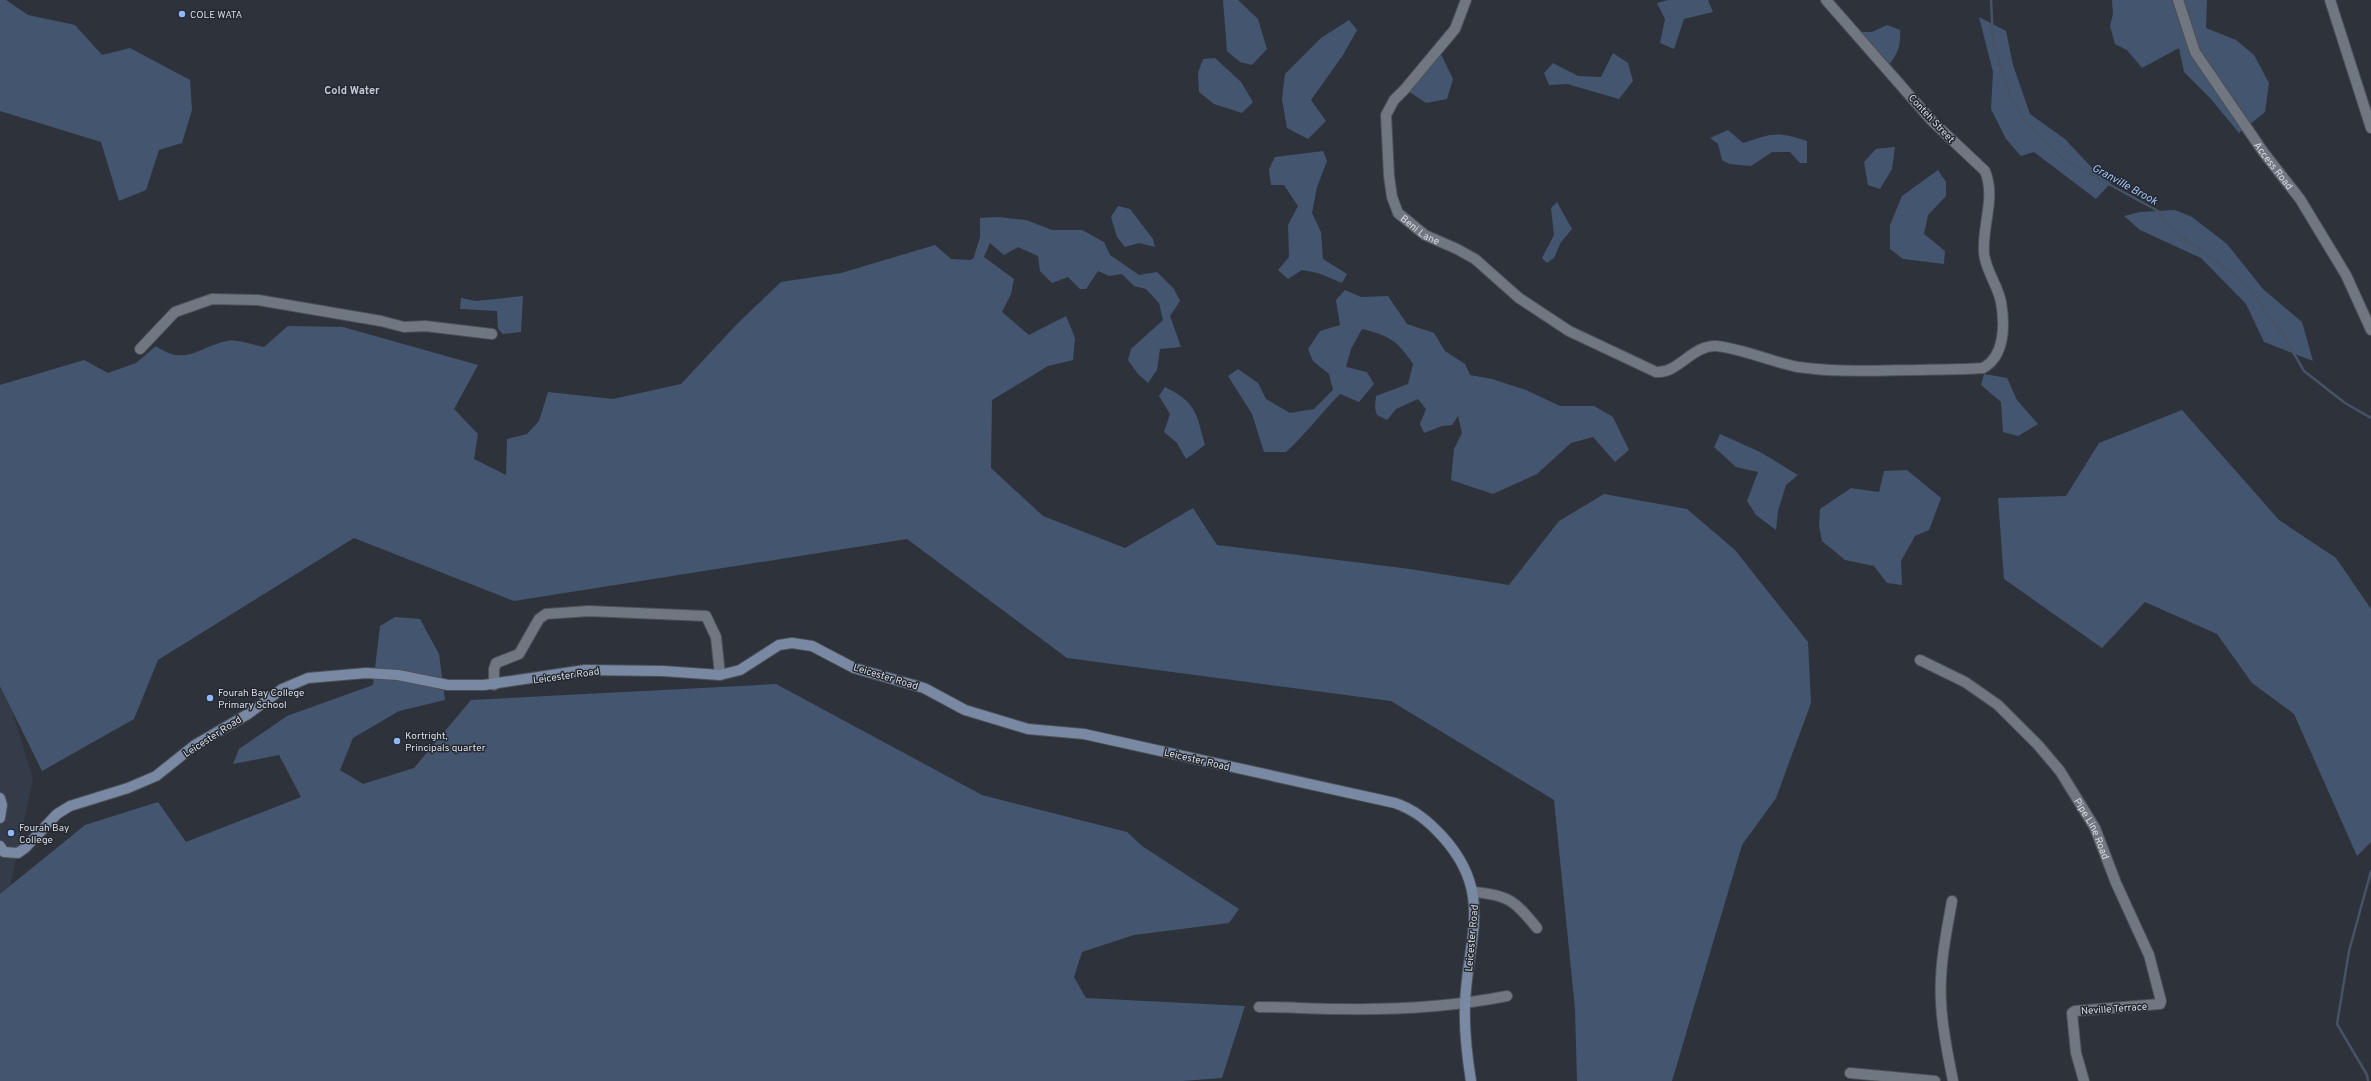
<svg xmlns="http://www.w3.org/2000/svg" width="2371" height="1081" font-family="Overpass,sans-serif">
	<style>
		.built { fill: #343c49 }
		.green { fill: #44556f }
		.lines { fill: none; stroke-linecap: round; stroke-linejoin: round }
		.stream { stroke: #465265; stroke-width: 2.5 }
		.street-casing { stroke: #4c5157; stroke-width: 12 }
		.secondary-casing { stroke: #4c5157; stroke-width: 12 }
		.street { stroke: #717780; stroke-width: 10 }
		.secondary { stroke: #7989a4; stroke-width: 10 }
		.poi-dot { fill: #8fb8fd; stroke: #242931; stroke-width: 1.5 }
		.labels { text-anchor: middle; stroke-width: 3; stroke-linejoin: round; paint-order: stroke }
		.poi-label { font-size: 10px; fill: #d8dce1; stroke: #242931; text-anchor: start }
		.street-label { font-size: 10px; fill: #d8dce1; stroke: #242931 }
		.neighbourhood-label { font-size: 11px; font-weight: bold; fill: #c3c9d4; stroke: #242931 }
		.water-label { font-size: 11px; font-style: italic; fill: #a5c6fc; stroke: #242931 }
	</style>
	<rect width="100%" height="100%" fill="#2e333b"/>
	<polygon class="built" points="0,671 33,779 10,887 0,894"/>
	<g class="green">
		<polygon points="0,0 6,0 28,15 75,25 102,55 130,48 190,80 192,110 182,143 159,150 146,190 119,201 101,142 0,111"/>
		<polygon points="1223,0 1238,0 1258,19 1267,49 1252,65 1240,62 1227,51"/>
		<polygon points="1668,0 1708,0 1713,12 1684,19 1674,49 1660,43 1665,19 1657,3"/>
		<polygon points="2112,0 2207,0 2206,28 2236,40 2254,55 2269,83 2265,112 2239,133 2210,98 2184,72 2179,48 2142,68 2127,50 2115,44 2110,26 2113,14"/>
		<polygon points="1979,17 2006,31 2013,65 2030,114 2065,139 2092,168 2116,177 2096,199 2034,152 2021,156 2006,139 1991,109 1993,72"/>
		<polygon points="1349,20 1357,30 1343,55 1311,100 1326,121 1308,139 1287,128 1282,99 1285,74 1321,38"/>
		<path d="M1887,25L1900,30C1901,45 1898,53 1889,65L1855,32H1872Z"/>
		<polygon points="1438,48 1453,79 1447,99 1426,103 1405,89"/>
		<polygon points="1613,53 1628,63 1633,81 1619,99 1567,84 1549,85 1544,73 1553,63 1578,76 1601,77"/>
		<polygon points="1215,58 1241,82 1253,102 1242,113 1214,104 1199,92 1198,73 1203,59"/>
		<path d="M1728,130L1743,143C1773,133 1777,131 1807,141V163H1800L1790,152H1772L1751,166L1729,164L1722,160L1718,144L1710,138Z"/>
		<polygon points="1895,147 1892,169 1880,189 1868,185 1864,162 1876,149"/>
		<polygon points="1323,151 1327,161 1317,187 1312,213 1321,232 1323,259 1347,274 1342,283 1318,273 1302,270 1288,279 1278,270 1289,257 1288,225 1298,206 1284,185 1271,185 1269,169 1275,157"/>
		<polygon points="1938,170 1946,182 1946,196 1928,215 1924,234 1945,251 1944,264 1903,259 1890,249 1890,225 1902,196"/>
		<polygon points="1557,202 1572,229 1561,242 1554,258 1547,263 1542,258 1554,235 1551,208"/>
		<polygon points="1118,206 1130,209 1153,239 1155,247 1139,243 1125,247 1117,237 1111,217"/>
		<polygon points="2175,210 2192,217 2227,244 2263,289 2302,322 2313,361 2264,342 2246,304 2201,258 2140,230 2124,216 2140,212"/>
		<path d="M998,217L1026,220L1052,230H1082L1104,242L1110,255L1139,275L1157,272L1174,289L1180,301L1170,316L1181,347L1160,349L1157,370L1148,383L1138,374L1128,360L1131,349L1163,320L1159,303L1146,289L1134,286L1122,274L1109,276L1098,271L1086,289H1080L1068,277L1052,283L1040,271L1038,256L1018,247L1004,255L990,243L984,257L1014,279L1011,294L1002,312L1029,335L1066,316L1075,338L1073,360L1048,366L992,400L991,468L1043,516L1125,548L1193,508L1217,545L1410,569L1509,585L1559,521L1604,494L1687,509L1735,550L1808,642L1811,703L1776,798L1742,845L1672,1081H1577L1575,1009L1554,800L1391,701L1067,658L907,539L514,601L354,538L158,660L134,719L42,771L0,686V385L84,360L108,373L136,363L156,346C185,367 198,347 227,341C237,339 253,345 264,347L288,326L343,327L478,365L454,409L478,434L474,459L506,475L507,439L527,434L539,421L548,392L613,399L681,384L738,323L781,282L841,273L935,245L951,259L971,260L973,258V260L980,237V218Z"/>
		<path d="M1345,290L1361,297L1388,296L1407,324L1434,333L1445,351L1465,364L1470,375L1492,379L1526,390L1560,406H1594L1613,417L1629,450L1615,462L1593,437L1571,443L1537,474L1493,494L1451,480L1454,449L1462,433L1458,416L1452,425L1442,426L1424,433L1420,424L1426,409L1418,399L1396,409L1387,420L1377,415L1375,408L1376,396L1408,384L1413,364C1397,340 1390,336 1362,329L1351,349L1346,367L1367,372L1374,384L1359,402L1340,394C1321,413 1306,434 1286,452H1264L1252,414L1228,376L1238,369L1258,383L1266,399L1290,413L1314,409L1333,390L1329,374L1313,361L1308,349L1320,331L1340,325L1336,300Z"/>
		<polygon points="523,296 521,332 503,334 498,329 497,311 460,309 461,298 476,301"/>
		<polygon points="1984,374 2007,378 2017,400 2038,424 2018,436 2003,432 2001,402 1981,385"/>
		<path d="M1165,387C1197,403 1196,413 1205,445L1186,459L1177,443L1164,432L1170,414L1159,396Z"/>
		<polygon points="2182,410 2279,520 2336,558 2371,609 2371,842 2357,856 2294,714 2252,683 2217,634 2145,602 2102,648 2004,579 1998,498 2066,496 2099,443"/>
		<polygon points="1720,434 1760,452 1798,475 1786,485 1778,511 1776,530 1756,515 1747,501 1758,472 1736,467 1714,447"/>
		<polygon points="1907,470 1941,498 1929,530 1915,536 1901,561 1902,585 1887,583 1874,566 1845,560 1822,541 1819,526 1820,509 1851,488 1879,492 1884,471"/>
		<polygon points="395,617 420,619 439,654 445,700 399,711 353,738 340,770 363,784 414,768 471,700 776,684 982,795 1127,832 1142,846 1239,909 1229,923 1134,935 1082,952 1074,977 1086,998 1245,1006 1222,1078 1183,1081 0,1081 0,894 85,825 158,802 186,842 301,797 279,755 233,764 239,749 287,716 373,685 380,626"/>
	</g>
	<g class="lines">
		<g class="stream">
			<polyline points="1991,0 1993,41 2011,98 2026,121 2063,159 2158,211 2170,228 2236,276 2252,290 2267,315 2282,333 2304,371 2345,403 2371,418"/>
			<polyline points="2368,1081 2367,1075 2337,1024 2349,951 2371,871"/>
		</g>
		<g class="street-casing">
			<g id="street">
				<path id="s1" d="M1466,0L1455,29L1405,89L1394,100L1386,115L1389,176L1392,197L1398,213L1425,235L1457,249L1475,259L1519,298L1569,331L1656,372C1678,374 1692,345 1716,346C1741,348 1771,362 1798,367C1840,373 1875,370 1916,370C1939,369 1961,370 1983,368C2005,356 2005,325 2001,302C1998,286 1985,269 1984,253C1982,225 1996,198 1985,171L1932,121L1826,0"/>
				<path id="s2" d="M2178,0L2195,52L2264,153L2300,199L2346,275L2371,330"/>
				<polyline points="2330,0 2371,128"/>
				<polyline points="140,349 175,312 212,299 258,300 381,321 404,327 425,326 492,334"/>
				<path id="s3" d="M1920,660L1965,682L1998,705L2038,745L2060,771L2095,828L2116,883L2149,955L2161,1001L2160,1004L2075,1011L2072,1013L2076,1053L2084,1081"/>
				<polyline points="494,685 494,669 496,663 519,654 539,619 546,614 589,611 706,616 716,637 720,675"/>
				<path d="M1474,892C1509,895 1515,901 1537,928"/>
				<path d="M1952,901C1946,934 1939,968 1941,1002C1942,1029 1948,1055 1953,1081"/>
				<path d="M1259,1007C1286,1007 1312,1009 1339,1009C1396,1010 1451,1007 1507,996"/>
				<polyline points="1850,1073 1935,1081"/>
			</g>
		</g>
		<g class="secondary-casing">
			<g id="secondary">
				<polyline points="0,798 2,805 0,818"/>
				<path d="M0,846L4,852L18,853L25,848L57,814L70,806L128,788L156,776L195,745L248,714L282,689L308,678L366,673L398,675L448,685H484L585,670L663,671L720,675L740,670L779,645L792,643L812,646L854,668L924,688L965,710L1028,729L1084,734L1395,803C1415,810 1428,821 1442,836C1495,894 1467,938 1465,1005C1464,1031 1467,1056 1471,1081"/>
			</g>
		</g>
		<use href="#street" class="street"/>
		<use href="#secondary" class="secondary"/>
	</g>
	<g class="poi-dot">
		<circle cx="182" cy="14" r="4"/>
		<circle cx="210" cy="698" r="4"/>
		<circle cx="397" cy="741" r="4"/>
		<circle cx="11" cy="833" r="4"/>
	</g>
	<g class="labels">
		<g class="poi-label">
			<text x="190" y="18">COLE WATA</text>
			<text x="218" y="696">Fourah Bay College<tspan x="218" dy="12">Primary School</tspan></text>
			<text x="405" y="739">Kortright,<tspan x="405" dy="12">Principals quarter</tspan></text>
			<text x="19" y="831">Fourah Bay<tspan x="19" dy="12">College</tspan></text>
		</g>
		<g class="street-label">
			<text transform="translate(1932 118) rotate(47)" y="4">Conteh Street</text>
			<text dy="4" stroke="none"><textPath href="#s2" startOffset="193">Access Road</textPath></text>
			<text dy="4" stroke="none"><textPath href="#s1" startOffset="269">Beni Lane</textPath></text>
			<text transform="translate(566 675) rotate(-8)" y="4">Leicester Road</text>
			<text transform="translate(886 676) rotate(17)" y="4">Leicester Road</text>
			<text transform="translate(212 736) rotate(-33)" y="4">Leicester Road</text>
			<text transform="translate(1197 759) rotate(13)" y="4">Leicester Road</text>
			<text dy="4" stroke="none"><textPath href="#s3" startOffset="247">Pipe Line Road</textPath></text>
			<text transform="translate(1471 938) rotate(-85)" y="4">Leicester Road</text>
			<text transform="translate(2114 1008) rotate(-4)" y="4">Neville Terrace</text>
		</g>
		<g class="neighbourhood-label">
			<text x="352" y="94">Cold Water</text>
		</g>
		<g class="water-label">
			<text transform="translate(2125 184) rotate(29)" y="4">Granville Brook</text>
		</g>
	</g>
</svg>
